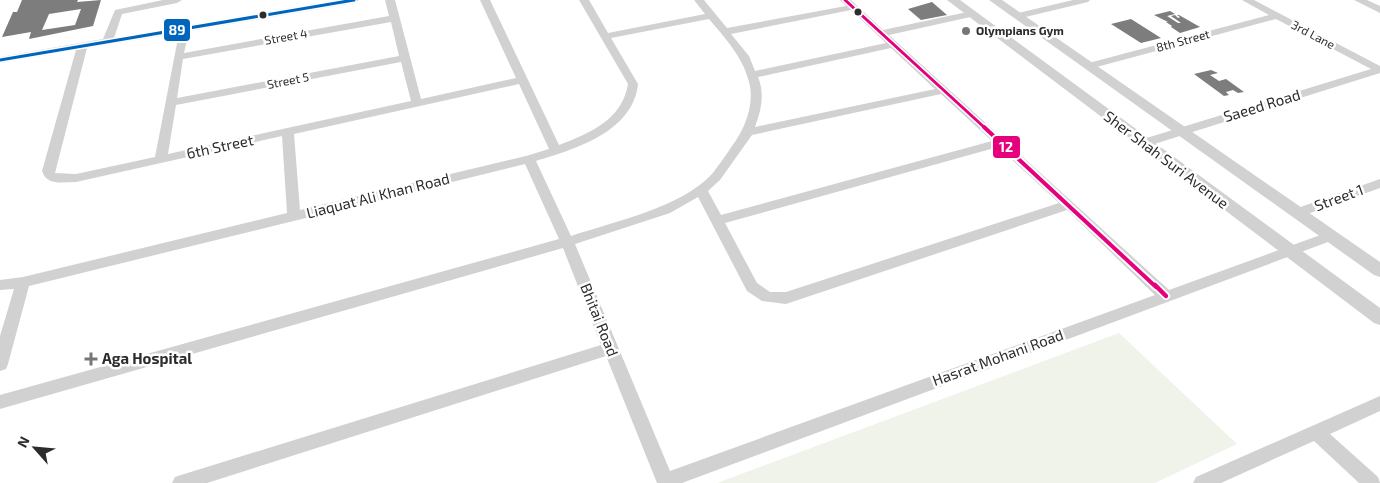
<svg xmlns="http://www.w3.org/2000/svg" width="1380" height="483" font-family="'Exo 2',sans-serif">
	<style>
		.green { fill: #eff3ea }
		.building { fill: #7d7d7d; fill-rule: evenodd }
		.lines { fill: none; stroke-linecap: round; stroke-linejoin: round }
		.minor { fill: #d1d1d1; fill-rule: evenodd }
		.tertiary { fill: #d1d1d1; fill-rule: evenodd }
		.bus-1-far2-casing { stroke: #fff; stroke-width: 6 }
		.bus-1-far1-casing { stroke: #fff; stroke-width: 8 }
		.bus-1-casing { stroke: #fff; stroke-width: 8 }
		.bus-2-casing { stroke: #fff; stroke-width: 6 }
		.bus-1-far2 { stroke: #e5007d; stroke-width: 3 }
		.bus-1-far1 { stroke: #e5007d; stroke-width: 4 }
		.bus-1 { stroke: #e5007d; stroke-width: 4.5 }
		.bus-2 { stroke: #0065bd; stroke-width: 3 }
		.bus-dot { fill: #2c2c2c; stroke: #fff; stroke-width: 2 }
		.poi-dot { fill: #767676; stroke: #fff; stroke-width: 2 }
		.labels { text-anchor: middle; stroke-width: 5; stroke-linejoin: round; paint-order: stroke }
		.far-poi-label { font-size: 12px; font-weight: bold; fill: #2c2c2c; stroke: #fff; text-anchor: start }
		.far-street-label { font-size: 12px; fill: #2c2c2c; stroke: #fff }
		.street-label { font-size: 15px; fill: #2c2c2c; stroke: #fff }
		.poi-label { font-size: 15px; font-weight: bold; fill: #2c2c2c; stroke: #fff; text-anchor: start }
		.line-badge { stroke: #fff; stroke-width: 2 }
		.badge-label { font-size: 14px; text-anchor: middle; font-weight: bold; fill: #fff }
	</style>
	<rect width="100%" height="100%" fill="#fff"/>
	<polygon class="green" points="1119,333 1237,444 1155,483 717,483"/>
	<g class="building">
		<path d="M22,0H78L77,2L101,0L93,26L29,39L31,32L2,37L13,12H17ZM81,9L75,25L42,30L49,14Z"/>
		<polygon points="932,2 947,15 921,20 908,9"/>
		<polygon points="1170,11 1175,14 1167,16 1178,23 1181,23 1171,16 1175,15 1178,18 1180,17 1177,15 1179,15 1200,27 1180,33 1171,27 1172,26 1166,22 1168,22 1154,15"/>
		<polygon points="1131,19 1161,38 1141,43 1111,24"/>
		<polygon points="1211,70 1218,73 1210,75 1219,81 1226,79 1244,92 1238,93 1233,90 1226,92 1229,95 1224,96 1194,74"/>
	</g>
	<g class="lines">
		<g class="minor">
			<path d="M163,0H182L177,3L122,14L114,38L337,0H359L354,3L189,31L184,53L389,16L385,0H395L421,99L516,78L480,0H490L559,145C590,133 622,120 628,84L579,0H589L608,33L705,14L694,0H704L727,28L846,6L840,0H851L883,30L972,11L977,14L975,16L889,35L1169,290L1326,233H1336L1338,236L1336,239L682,483H657L606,356L207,483H172L175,477L181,475L601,345L563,248L0,409V395L559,239L525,164L29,286L8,364L6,369L0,371V336L14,289L0,290V280L23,277L287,213L282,136L76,182C62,182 47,186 42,171L76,50L0,63V57L103,39L115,10ZM851,10L886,43L755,71L749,56L731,34ZM709,19C725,38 743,57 749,82C755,104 745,129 732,146C726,155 719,165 712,174C682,207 613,222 571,236L536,161C575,149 633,132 638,84L611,38ZM391,22L399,56L177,98L183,59ZM179,33L155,157L76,174L55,173L87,48ZM891,48L935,89L755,127C761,111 765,94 758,77ZM401,62L411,101L168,154L176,105ZM519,84L549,149L526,156L300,210L294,134ZM941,94L992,141L721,215L708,191L720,180L752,135ZM998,147L1059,203L786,292H770L757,283L725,223ZM698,197L747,291L762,301L786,304L1067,210L1155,295L670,471L575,244L670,213Z"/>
			<polygon points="1073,0 1090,0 1088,2 1017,19 1012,16 1014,14"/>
			<polygon points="1242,0 1254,0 1380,66 1380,73 1148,146 1140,146 1138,143 1140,140 1371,69 1276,19 1089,69 1084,66 1085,64 1269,15"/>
			<polygon points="1354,0 1367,0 1380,6 1380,13"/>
			<polygon points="1380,179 1380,188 1302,216 1292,216 1290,213 1292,210"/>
			<polygon points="1380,396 1380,411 1330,434 1378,477 1380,483 1359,483 1314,441 1221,483 1193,483 1196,477"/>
		</g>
		<g class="tertiary">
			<polygon points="947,0 960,0 1380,308 1380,325 1374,323"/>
			<polygon points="989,0 1002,0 1380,262 1380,277 1374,275"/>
		</g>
		<g class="bus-1-far2-casing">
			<polyline id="bus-1-far2" points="845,0 985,128"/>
		</g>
		<g class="bus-1-far1-casing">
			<polyline id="bus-1-far1" points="984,127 1156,287"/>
		</g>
		<g class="bus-1-casing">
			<polyline id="bus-1" points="1155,285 1166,296"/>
		</g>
		<g class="bus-2-casing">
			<polyline id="bus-2" points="0,60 354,0"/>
		</g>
		<use href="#bus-1-far2" class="bus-1-far2"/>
		<use href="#bus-1-far1" class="bus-1-far1"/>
		<use href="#bus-1" class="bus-1"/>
		<use href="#bus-2" class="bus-2"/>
	</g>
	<g class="bus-dot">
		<circle cx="858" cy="12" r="4.5"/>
		<circle cx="263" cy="15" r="4.5"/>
	</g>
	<g class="poi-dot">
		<circle cx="966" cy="31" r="5"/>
		<path d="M88.5 351.5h5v5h5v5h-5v5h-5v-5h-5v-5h5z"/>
	</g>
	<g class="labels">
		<g class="far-poi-label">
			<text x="976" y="35">Olympians Gym</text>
		</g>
		<g class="far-street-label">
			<text transform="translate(1313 35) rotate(28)" y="4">3rd Lane</text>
			<text transform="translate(286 37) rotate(-10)" y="4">Street 4</text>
			<text transform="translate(1183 41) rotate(-15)" y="4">8th Street</text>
			<text transform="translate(288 81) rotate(-11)" y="4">Street 5</text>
		</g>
		<g class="street-label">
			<text transform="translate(1262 106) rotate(-17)" y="5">Saeed Road</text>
			<text transform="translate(220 147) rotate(-12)" y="5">6th Street</text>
			<text transform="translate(1166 160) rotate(37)" y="5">Sher Shah Suri Avenue</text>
			<text transform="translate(378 196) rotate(-14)" y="5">Liaquat Ali Khan Road</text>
			<text transform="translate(1339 198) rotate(-20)" y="5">Street 1</text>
			<text transform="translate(599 320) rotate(68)" y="5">Bhitai Road</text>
			<text transform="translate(998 358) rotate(-20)" y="5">Hasrat Mohani Road</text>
		</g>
		<g class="poi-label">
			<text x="102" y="364">Aga Hospital</text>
		</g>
	</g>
	<g class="line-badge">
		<rect x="163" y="18" width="28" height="24" rx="5" fill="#0065bd"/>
		<rect x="992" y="135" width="29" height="24" rx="5" fill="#e5007d"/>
	</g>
	<g class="badge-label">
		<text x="177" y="35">89</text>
		<text x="1006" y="152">12</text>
	</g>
	<g transform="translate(35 448) rotate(297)" stroke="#ffffff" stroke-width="4" paint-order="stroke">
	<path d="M0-4L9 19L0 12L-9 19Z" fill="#2c2c2c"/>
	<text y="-8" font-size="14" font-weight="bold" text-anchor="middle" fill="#2c2c2c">N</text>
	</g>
</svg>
